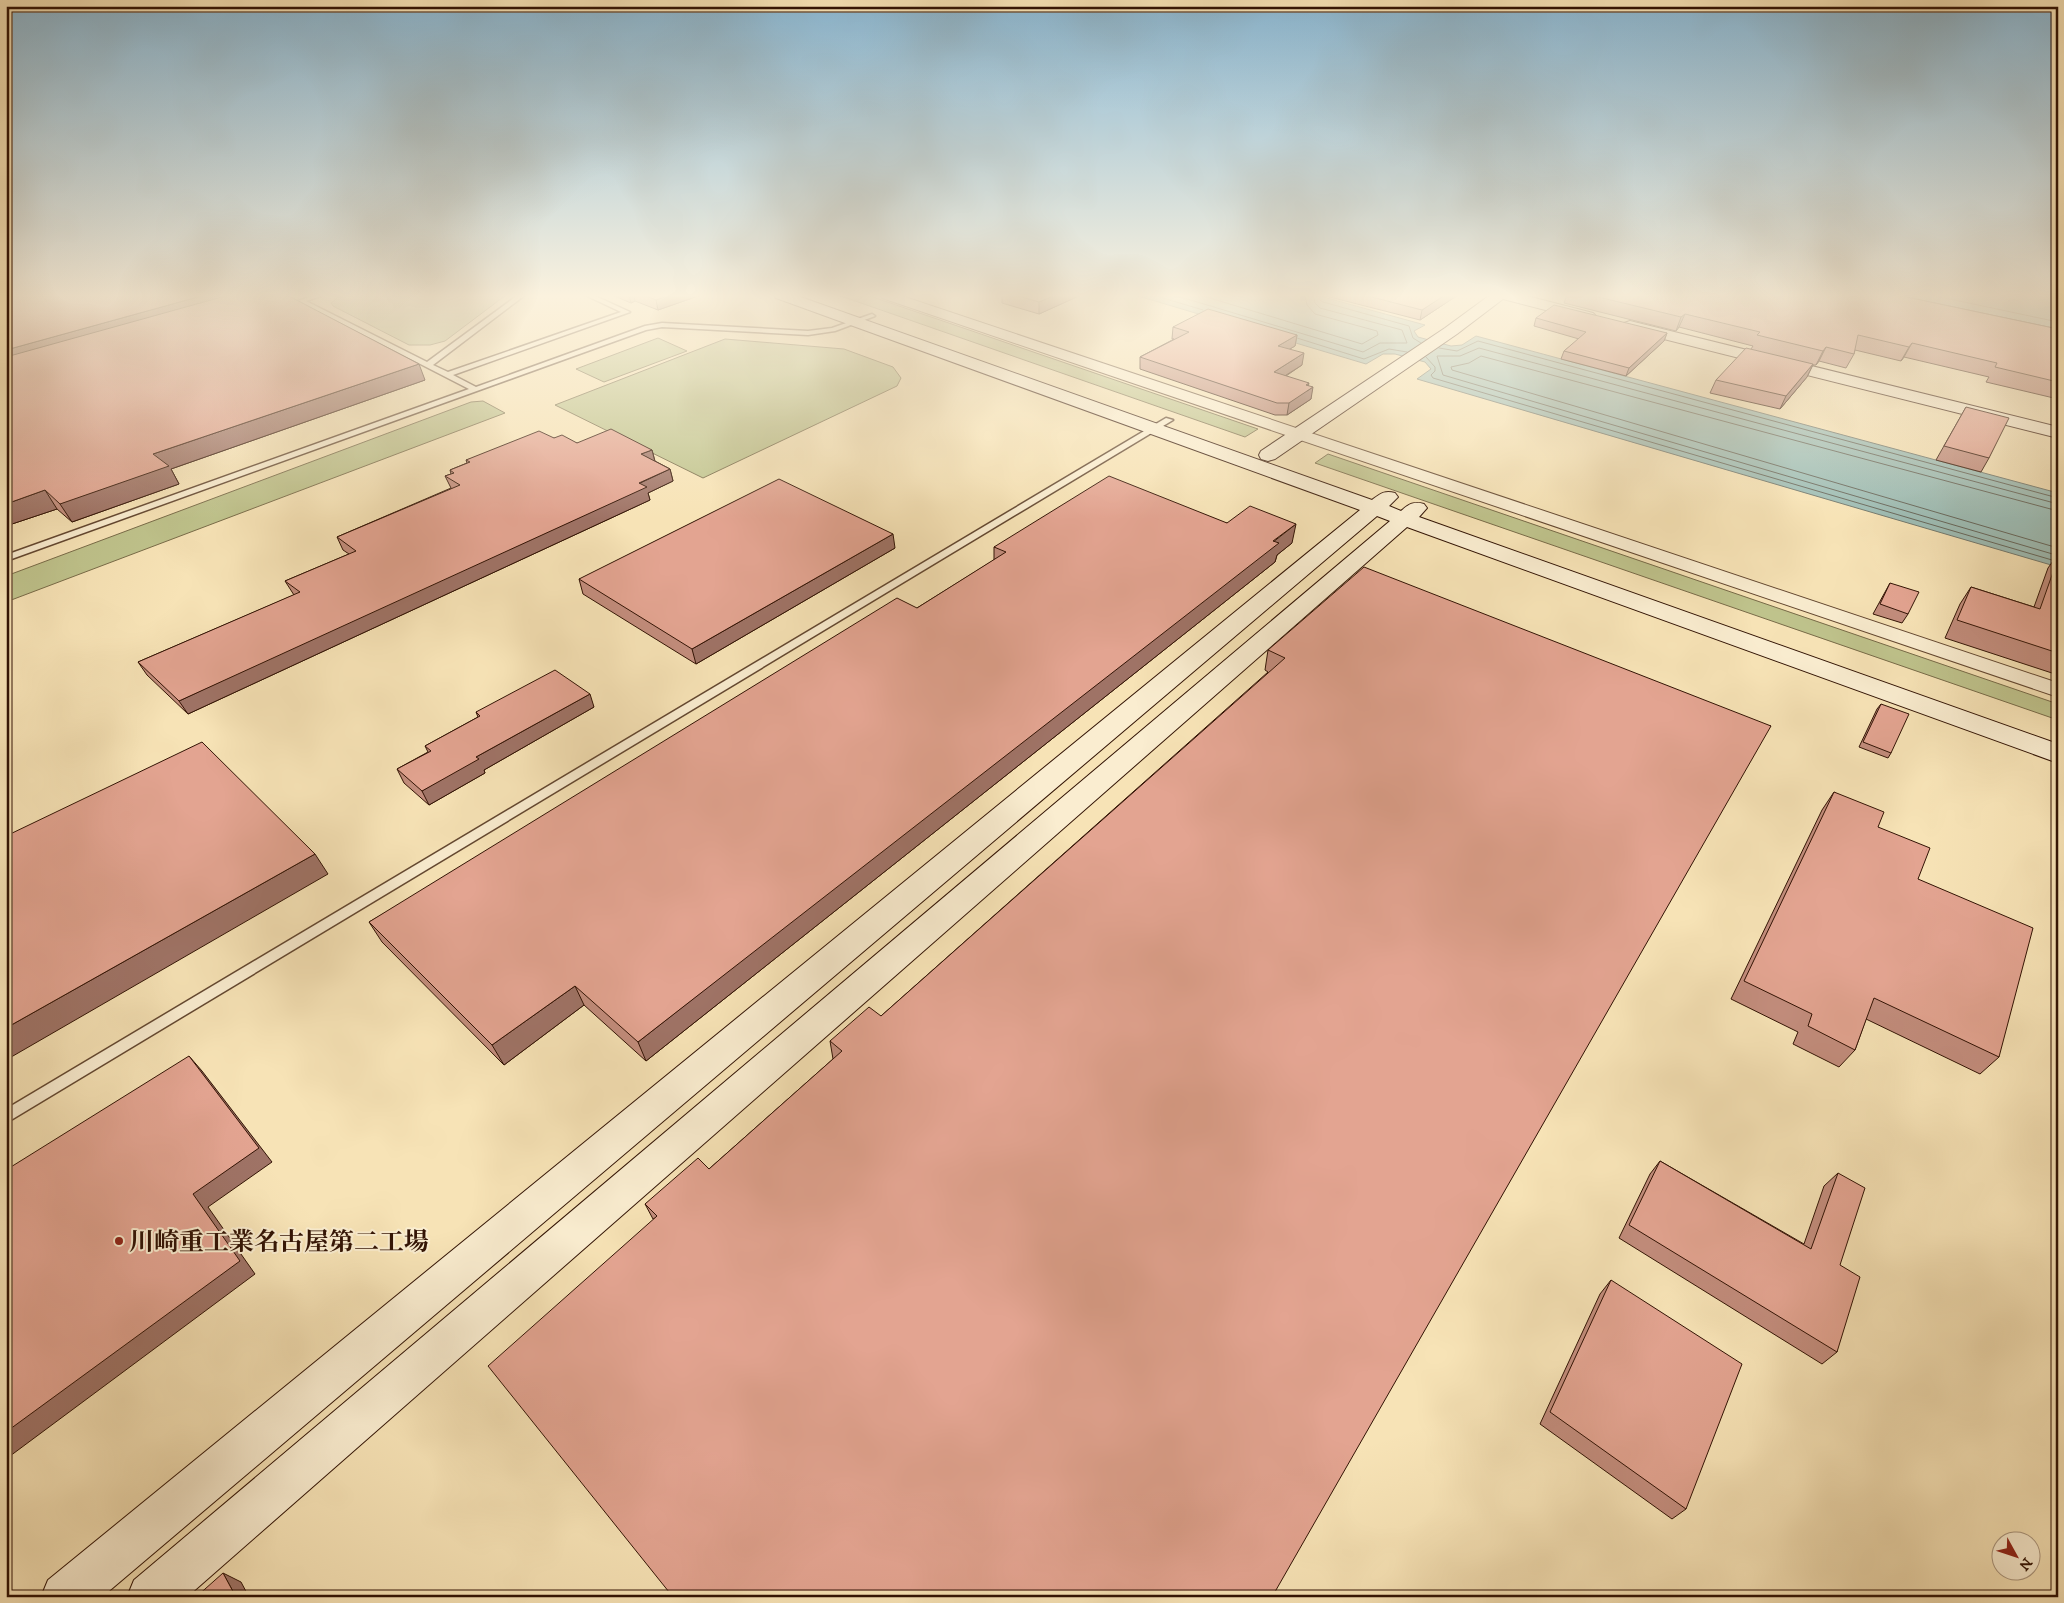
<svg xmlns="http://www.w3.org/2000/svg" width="2064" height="1603" font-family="'IM FELL DW Pica','Noto Serif JP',serif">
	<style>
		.green { fill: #bfc38c; stroke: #786b48 }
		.water { fill: #9ebdb5; stroke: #73796e }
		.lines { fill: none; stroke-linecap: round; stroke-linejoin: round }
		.shore { stroke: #68685c; stroke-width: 1 }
		.lane-casing { stroke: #634730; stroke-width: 3 }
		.street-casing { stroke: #634730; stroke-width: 2 }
		.secondary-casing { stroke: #321304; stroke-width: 2 }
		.lane { fill: #faedd0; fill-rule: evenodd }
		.street { fill: #faedd0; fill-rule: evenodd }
		.secondary { fill: #faedd0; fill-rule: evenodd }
		.wall { fill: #c38d7d; stroke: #321304 }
		.shaded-wall { fill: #9f7366; stroke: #321304 }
		.building { fill: #e3a491; stroke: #321304 }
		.poi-dot { fill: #8f2418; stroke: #faedd0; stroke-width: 2 }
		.labels { text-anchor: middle; stroke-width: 4; stroke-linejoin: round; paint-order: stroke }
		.near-poi-label { font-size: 25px; font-weight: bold; fill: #321304; stroke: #faedd0; text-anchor: start }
	</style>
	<rect width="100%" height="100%" fill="#f7e3b6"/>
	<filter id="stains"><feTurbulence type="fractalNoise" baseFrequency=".004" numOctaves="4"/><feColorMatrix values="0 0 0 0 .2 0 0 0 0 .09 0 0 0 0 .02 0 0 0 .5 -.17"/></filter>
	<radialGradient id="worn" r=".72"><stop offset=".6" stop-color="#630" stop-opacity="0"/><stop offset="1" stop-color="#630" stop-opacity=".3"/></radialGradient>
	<g class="green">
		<polygon points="341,295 506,295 445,341 430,345 409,345 333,306 331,303"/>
		<polygon points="838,295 867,295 1258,429 1245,437"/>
		<polygon points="658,338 687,351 604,382 576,369"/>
		<polygon points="725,339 844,349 893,367 901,378 897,386 703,478 555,405"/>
		<polygon points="483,401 505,413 6,602 6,576 471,402"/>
		<polygon points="1328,454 2058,704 2058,720 1315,463"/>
	</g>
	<g class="water">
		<polygon points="1135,295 1316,295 1425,325 1414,331 1418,337 1451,346 1462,345 1476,336 2058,493 2058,567 1417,379 1431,369 1425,362 1395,354 1383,354 1366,364"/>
		<polygon points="1842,295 2058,295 2058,342"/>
	</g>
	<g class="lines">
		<g class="shore">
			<polyline points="1153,295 1203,310"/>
			<polyline points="1174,295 1363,352 1380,343 1407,343 1402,330 1320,308 1315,303 1313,295"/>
			<polyline points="1200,295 1362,344 1378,335 1377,331 1315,314 1307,305 1305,295"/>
			<polyline points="1319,295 1320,300 1323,302 1409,326 1413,338 1421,343"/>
			<polyline points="1931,295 2058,322"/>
			<polyline points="1297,338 1364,359 1389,349 1407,352"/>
			<polyline points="1439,348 1457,351 1478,341 2058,498"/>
			<polyline points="1426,357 1435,367 1435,371 1431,375 1433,378 2052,560"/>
			<polyline points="2058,511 1481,356 1469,363 1451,367 1452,370 2058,548"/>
			<polyline points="2056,555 1443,375 1437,356 1460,356 1479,348 2058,504"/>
		</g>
		<g class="lane-casing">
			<g id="lane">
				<polygon points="315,295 324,295 306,301 427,362 518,295 525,295 433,365 448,372 621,312 585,295 593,295 630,312 453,375 476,387 645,326 662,323 808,331 832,328 872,314 875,316 835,331 808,335 662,327 646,330 6,561 6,555 469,389 298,301"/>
				<polygon points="1166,418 1173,420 6,1123 6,1109"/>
			</g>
		</g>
		<g class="street-casing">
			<polygon id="street" points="881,295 899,295 2058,683 2058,697 882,298"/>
		</g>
		<g class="secondary-casing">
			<g id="secondary">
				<path d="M774,295H795L1372,500C1380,494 1384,490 1395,493L1398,497L1389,506L1401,511C1409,504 1414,501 1424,504L1427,508L1419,517L2058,744V763L1407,527L187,1597H127L134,1580L1390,521L1377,516L102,1597H41L48,1580L1360,510L776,298Z"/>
				<polygon points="1490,295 1523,295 1593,313 1596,316 1593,319 1588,321 1503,299 1457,334 1275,459 1268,461 1261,459 1259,455 1261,451 1445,328"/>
				<polygon points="1630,321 2058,427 2058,438 1624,329 1622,326 1624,323"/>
			</g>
		</g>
		<use href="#lane" class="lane"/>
		<use href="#street" class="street"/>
		<use href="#secondary" class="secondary"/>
	</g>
	<g class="wall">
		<polygon points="6,295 425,380 171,469 179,484 72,522 57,509 6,526"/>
		<polygon points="612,295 701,295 658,310 635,301 631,303"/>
		<polygon points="1002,295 1081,295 1039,314 1002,303"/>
		<polygon points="1322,295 1458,295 1420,320"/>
		<polygon points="1567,295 1897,295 2058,329 2058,399 1986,382 1989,377 1904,357 1901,361 1855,350 1854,354 1846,368 1819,361 1816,365 1813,365 1807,377 1780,409 1710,393 1716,380 1751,349 1753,346 1679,327 1676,331 1564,303"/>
		<polygon points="1536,318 1667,333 1664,341 1626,376 1561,359 1564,351 1579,339 1534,326"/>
		<polygon points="1173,327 1297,335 1295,346 1290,349 1302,365 1286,376 1308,386 1311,399 1287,415 1275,415 1140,369 1140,357 1174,339 1172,339"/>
		<polygon points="1966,407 1989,458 1981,472 1936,460"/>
		<polygon points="554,438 577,443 652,450 655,461 670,469 673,481 648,493 650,500 188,714 147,675 138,662 294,595 285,581 349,554 343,550 337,537 451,488 445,476 451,474 450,470 467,463 466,460"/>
		<polygon points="1227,523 1292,543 1277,555 1275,562 646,1061 584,1005 504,1065 382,942 369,922 917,608 994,560 994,547"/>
		<polygon points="895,548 696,664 583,594 579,579"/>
		<polygon points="2058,554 2058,675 1945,638 1960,604 1971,587 2034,607 2048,568"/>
		<polygon points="1890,583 1908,614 1902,623 1873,614"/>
		<polygon points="1268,650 1771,726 653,1219 645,1204 709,1169 833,1059 830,1041 881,1016 1268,672 1265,670"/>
		<polygon points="1881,704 1891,753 1888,758 1859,747 1877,709"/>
		<polygon points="594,707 484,770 485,773 429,805 404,783 397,769 428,752 425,746 478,717 476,712"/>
		<polygon points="1834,792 1878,827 1918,879 1999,1057 1980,1074 1866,1019 1855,1050 1839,1067 1793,1044 1798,1032 1731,999 1822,810"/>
		<polygon points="1660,1161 1804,1244 1824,1186 1838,1173 1837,1352 1822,1364 1619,1238 1650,1174"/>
		<polygon points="1611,1280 1686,1509 1672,1519 1540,1424 1600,1294"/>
	</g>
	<g class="shaded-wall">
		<polygon points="205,295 265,295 6,369 6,350"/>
		<polygon points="629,295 634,295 635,301 631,303"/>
		<polygon points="670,295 701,295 658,310 656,300"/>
		<polygon points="1055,295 1081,295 1039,314 1039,302"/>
		<polygon points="1445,295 1458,295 1420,320 1422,310"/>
		<polygon points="1685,314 1679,327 1676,331 1681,317"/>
		<polygon points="1667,333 1664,341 1626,376 1629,368"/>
		<polygon points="1297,335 1295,346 1276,357 1278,346"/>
		<polygon points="1912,343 1904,357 1901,361 1909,347"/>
		<polygon points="1826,347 1819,361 1816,365 1823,351"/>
		<polygon points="1304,353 1302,365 1272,384 1274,372"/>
		<polygon points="419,364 425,380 171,469 179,484 72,522 60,504 153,454"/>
		<polygon points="1813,364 1807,377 1780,409 1786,396"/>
		<polygon points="1309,383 1307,391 1313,387 1311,399 1287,415 1289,403 1306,385"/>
		<polygon points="652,450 655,462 641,454"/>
		<polygon points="670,469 673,481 648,493 650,500 188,714 179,701"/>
		<polygon points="45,490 57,509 6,526 6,504"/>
		<polygon points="1296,524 1292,543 1277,555 1275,562 646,1061 638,1042"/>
		<polygon points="893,534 895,548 696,664 692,649"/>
		<polygon points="590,694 594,707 484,770 485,773 429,805 422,791 476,757"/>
		<polygon points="315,854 328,874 6,1060 6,1028"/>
		<polygon points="575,986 584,1005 504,1065 492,1045"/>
		<polygon points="189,1056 202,1071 272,1162 208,1207 255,1274 6,1459 6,1432 193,1194"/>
		<polygon points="223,1573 241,1582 249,1597 236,1597"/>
	</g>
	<g class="building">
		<polygon points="6,295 205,295 6,350"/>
		<polygon points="229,295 287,295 419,364 153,454 169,466 60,504 45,490 6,504 6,357"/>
		<polygon points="644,295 670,295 656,300"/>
		<polygon points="1015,295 1055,295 1039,302"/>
		<polygon points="1364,295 1445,295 1422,310"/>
		<polygon points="1590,295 1897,295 2058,329 2058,382 1995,367 1997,363 1912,343 1909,347 1858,335 1854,354 1826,347 1823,351 1757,335 1760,332 1685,314 1681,317"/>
		<polygon points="1554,305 1667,333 1629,368 1564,351 1586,332 1536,318"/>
		<polygon points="1208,309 1297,335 1278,346 1304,353 1274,372 1309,383 1306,385 1313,387 1289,403 1277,403 1140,357 1189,332 1173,327"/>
		<polygon points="1746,348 1813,364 1786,396 1716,380"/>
		<polygon points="1966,407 2009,418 1989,458 1944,446"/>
		<polygon points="611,429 652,450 641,454 670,469 639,483 647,487 179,701 138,662 300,592 285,581 356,551 337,537 460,485 445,476 454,473 450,470 470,462 466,460 539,431 554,438 562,435 577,443"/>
		<polygon points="1109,476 1227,523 1250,506 1296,524 1273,541 1279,543 638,1042 575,986 492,1045 369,922 897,598 917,608 1006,552 994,547"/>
		<polygon points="779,479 893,534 692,649 579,579"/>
		<polygon points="2058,558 2058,653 1957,620 1971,587 2040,609"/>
		<polygon points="1364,567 1771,726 1272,1597 673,1597 488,1366 657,1216 645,1204 698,1158 709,1169 842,1051 830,1041 869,1007 881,1016 1285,658 1268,650"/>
		<polygon points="1890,583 1919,592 1908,614 1880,604"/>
		<polygon points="555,670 590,694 476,757 479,759 422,791 397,769 431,751 425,746 480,716 476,712"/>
		<polygon points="1881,704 1909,714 1891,753 1863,742"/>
		<polygon points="202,742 315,854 6,1028 6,836"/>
		<polygon points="1834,792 1884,812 1878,827 1930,848 1918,879 2033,928 1999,1057 1874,998 1855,1050 1808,1026 1812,1014 1744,981"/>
		<polygon points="189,1056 259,1148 193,1194 240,1261 6,1432 6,1170"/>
		<polygon points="1660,1161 1811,1249 1838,1173 1865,1188 1840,1265 1860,1277 1837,1352 1629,1225"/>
		<polygon points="1611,1280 1742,1364 1686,1509 1550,1412"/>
		<polygon points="223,1573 236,1597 196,1597"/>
	</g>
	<linearGradient id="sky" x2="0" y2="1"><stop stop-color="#8ab8d4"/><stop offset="0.57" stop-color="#fbf2de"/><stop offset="1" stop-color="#fbf2de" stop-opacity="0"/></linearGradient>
	<rect width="2064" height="519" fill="url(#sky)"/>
	<circle class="poi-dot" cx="119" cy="1241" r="5"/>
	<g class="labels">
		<g class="near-poi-label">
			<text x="129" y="1250">川崎重工業名古屋第二工場</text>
		</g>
	</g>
	<rect width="2064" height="1603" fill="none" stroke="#f7e3b6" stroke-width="25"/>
	<rect x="8" y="8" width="2049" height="1588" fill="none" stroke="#321304" stroke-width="2.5"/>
	<rect x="12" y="12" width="2039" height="1578" fill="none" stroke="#321304"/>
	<g transform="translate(2016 1556) rotate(130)"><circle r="24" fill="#faedd0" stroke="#aa967e"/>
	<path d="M0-4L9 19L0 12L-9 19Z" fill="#8f2418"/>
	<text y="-8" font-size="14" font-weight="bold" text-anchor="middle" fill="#321304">N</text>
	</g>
	<rect width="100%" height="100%" filter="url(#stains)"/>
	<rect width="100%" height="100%" fill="url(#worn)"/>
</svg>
